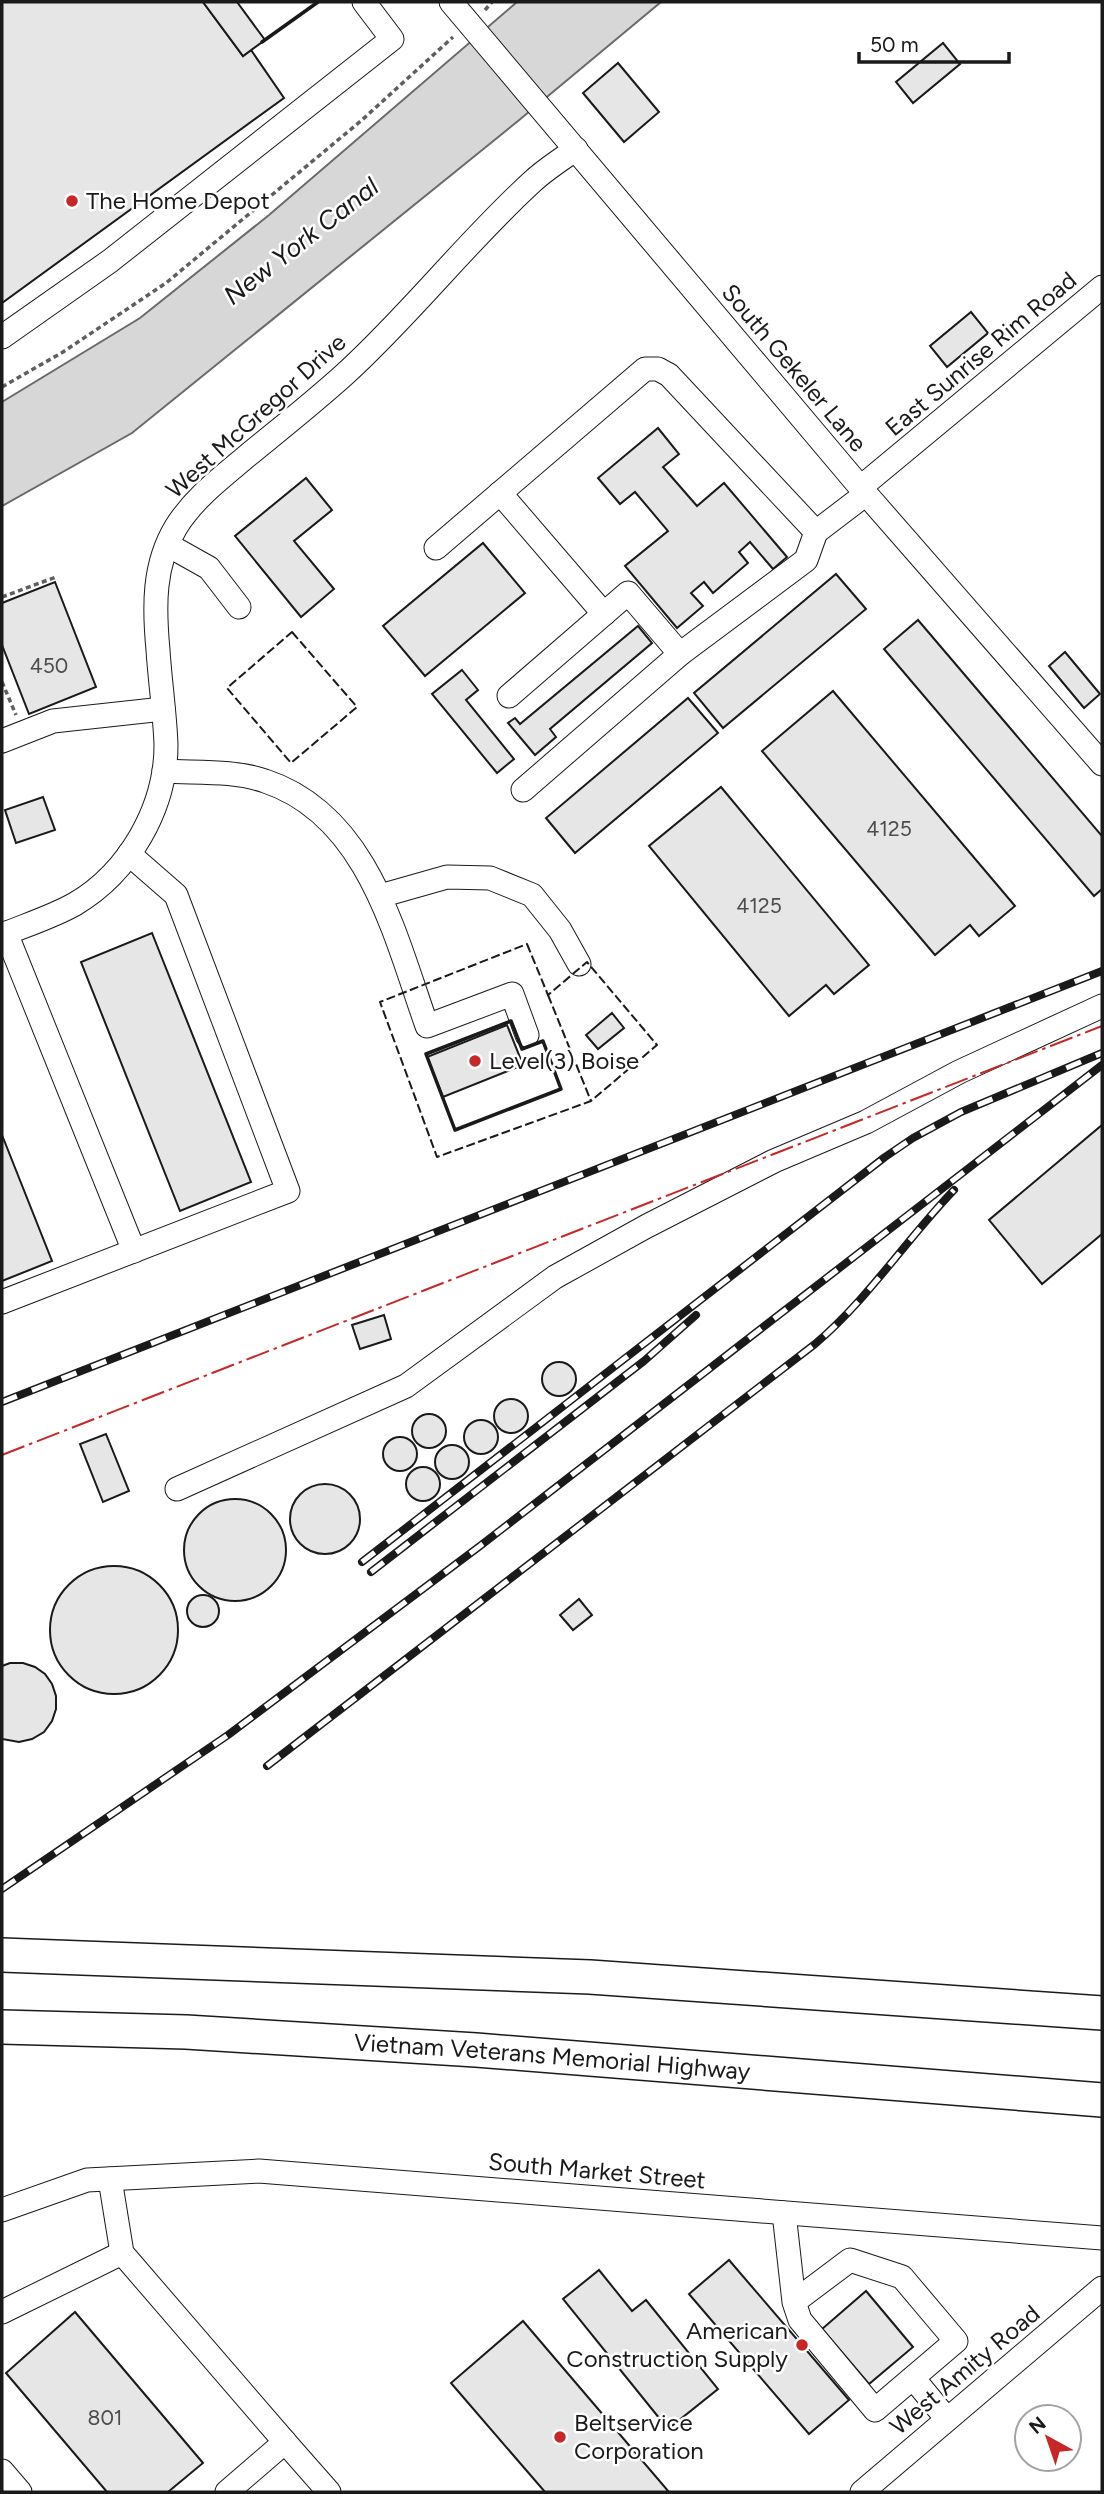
<svg xmlns="http://www.w3.org/2000/svg" width="1104" height="2494" font-family="Figtree,sans-serif">
	<style>
		.water { fill: #d7d7d7; stroke: #6a6a6a; stroke-width: 2 }
		.building { fill: #e6e6e6; stroke: #1a1a1a; stroke-width: 2 }
		.lines { fill: none; stroke-linecap: round; stroke-linejoin: round }
		.minor-casing { stroke: #1a1a1a; stroke-width: 25 }
		.highway-casing { stroke: #1a1a1a; stroke-width: 36 }
		.path { stroke: #5f5f5f; stroke-width: 3.5; stroke-dasharray: 5 3.5; stroke-linecap: butt }
		.minor { stroke: #fff; stroke-width: 23 }
		.highway { stroke: #fff; stroke-width: 33 }
		.rail-casing { stroke: #1a1a1a; stroke-width: 8 }
		.rail { stroke: #fff; stroke-width: 5; stroke-dasharray: 16; stroke-linecap: butt }
		.fence { stroke: #1a1a1a; stroke-width: 2; stroke-dasharray: 9 3.5; stroke-linecap: butt }
		.wall { stroke: #1a1a1a; stroke-width: 3.5 }
		.power { stroke: #c62828; stroke-width: 2; stroke-dasharray: 24 5 3.5 5; stroke-linecap: butt }
		.poi-dot { fill: #c62828; stroke: #fff; stroke-width: 2.5 }
		.labels { text-anchor: middle; stroke-width: 5; stroke-linejoin: round; paint-order: stroke }
		.number-label { font-size: 21px; fill: #4d4d4d }
		.poi-label { font-size: 24px; fill: #1a1a1a; stroke: #fff; text-anchor: start }
		.street-label { font-size: 24px; fill: #1a1a1a; stroke: #fff }
		.water-label { font-size: 26px; font-style: italic; fill: #1a1a1a; stroke: #fff }
	</style>
	<rect width="100%" height="100%" fill="#fff"/>
	<polygon class="water" points="517,2 661,2 518,121 132,433 2,506 2,402 140,318 269,215"/>
	<g class="building">
		<polygon points="2,2 203,2 243,56 251,50 284,98 2,303"/>
		<polygon points="203,2 237,2 265,40 243,56"/>
		<polygon points="943,43 960,64 913,103 896,82"/>
		<polygon points="618,63 659,112 624,142 583,93"/>
		<polygon points="971,312 988,333 947,367 930,346"/>
		<polygon points="658,428 679,454 663,467 697,506 724,483 787,557 773,569 750,542 739,552 748,563 713,593 704,582 691,593 703,606 677,628 625,566 668,531 635,492 620,504 598,478"/>
		<polygon points="306,478 332,510 294,541 334,589 301,617 235,536"/>
		<polygon points="483,543 525,593 425,676 383,626"/>
		<polygon points="836,574 866,609 723,728 694,693"/>
		<polygon points="55,582 96,687 29,714 2,645 2,603"/>
		<polygon points="918,620 1102,836 1102,889 1094,896 884,649"/>
		<polygon points="638,626 652,643 550,729 556,737 535,755 508,723 515,718 520,724"/>
		<polygon points="1065,652 1100,694 1084,708 1049,666"/>
		<polygon points="462,670 478,690 466,700 514,759 497,773 432,694"/>
		<polygon points="833,691 1015,906 979,936 970,925 935,955 762,751"/>
		<polygon points="688,698 718,733 575,853 546,818"/>
		<polygon points="721,787 869,965 834,994 826,985 789,1016 649,846"/>
		<polygon points="43,797 55,830 16,843 5,810"/>
		<polygon points="152,933 251,1182 180,1211 81,962"/>
		<polygon points="612,1013 624,1028 598,1049 586,1035"/>
		<polygon points="507,1025 523,1065 443,1097 427,1057"/>
		<polygon points="1102,1125 1102,1234 1042,1284 989,1220"/>
		<polygon points="2,1135 52,1261 2,1281"/>
		<polygon points="384,1315 391,1339 360,1349 352,1325"/>
		<circle cx="559" cy="1379" r="17"/>
		<circle cx="511" cy="1416" r="17"/>
		<circle cx="429" cy="1431" r="17"/>
		<circle cx="481" cy="1437" r="17"/>
		<polygon points="106,1434 129,1491 103,1502 80,1444"/>
		<circle cx="400" cy="1454" r="17"/>
		<circle cx="452" cy="1462" r="17"/>
		<circle cx="423" cy="1484" r="17"/>
		<circle cx="325" cy="1519" r="35"/>
		<circle cx="235" cy="1550" r="51"/>
		<circle cx="114" cy="1630" r="64"/>
		<circle cx="203" cy="1611" r="16"/>
		<polygon points="579,1599 592,1615 573,1630 560,1615"/>
		<polygon points="10,1663 23,1663 35,1667 45,1674 52,1684 56,1696 56,1709 52,1721 44,1732 32,1739 19,1742 2,1739 2,1666"/>
		<polygon points="729,2260 849,2400 809,2434 689,2294"/>
		<polygon points="599,2270 632,2311 646,2300 718,2389 668,2429 563,2299"/>
		<polygon points="866,2291 913,2347 869,2384 822,2329"/>
		<polygon points="75,2312 203,2463 168,2492 107,2492 6,2373"/>
		<polygon points="523,2321 669,2492 545,2492 451,2383"/>
	</g>
	<g class="lines">
		<g class="minor-casing">
			<g id="minor">
				<polyline points="451,2 866,494 1102,764"/>
				<polyline points="2,337 110,261 392,39 364,2"/>
				<polyline points="861,487 1102,287"/>
				<polyline points="500,493 604,614"/>
				<polyline points="168,545 209,568 239,607"/>
				<polyline points="436,548 645,369 658,369 669,375 816,532 866,494"/>
				<polyline points="509,696 628,593 680,654"/>
				<polyline points="2,741 53,721 163,709"/>
				<path d="M164,771C196,773 234,770 265,781C368,815 395,936 427,1026L512,994L527,1035"/>
				<polyline points="523,790 680,654 806,560 816,532"/>
				<polyline points="380,896 447,877 490,878 532,895 560,930 579,964"/>
				<polyline points="6,933 134,1251"/>
				<path d="M2,935C26,925 52,917 75,904C129,872 166,808 166,745C165,714 160,682 158,650C154,607 153,565 176,527C194,498 221,478 247,456C280,429 313,403 345,374C411,314 467,241 533,181C546,169 562,159 576,149"/>
				<polyline points="2,1302 288,1191 176,895 129,854"/>
				<polyline points="177,1489 406,1386 555,1277 647,1226 774,1161 866,1122 959,1072 1102,1006"/>
				<polyline points="110,2179 122,2253 285,2442 227,2492"/>
				<polyline points="2,2210 87,2180 259,2171 1102,2238"/>
				<polyline points="784,2213 794,2302 800,2320 875,2410 956,2341 902,2277 850,2260 794,2302"/>
				<polyline points="2,2312 122,2253"/>
				<polyline points="913,2378 947,2419"/>
				<polyline points="285,2442 329,2492"/>
				<polyline points="2,2471 20,2492"/>
				<polyline points="862,2492 1102,2288"/>
			</g>
		</g>
		<g class="highway-casing">
			<g id="highway">
				<polyline points="2,1955 590,1977 1102,2013"/>
				<path id="s1" d="M2,2027L186,2032L476,2050L1102,2100"/>
			</g>
		</g>
		<g class="path">
			<polyline points="485,10 492,2"/>
			<polyline points="2,387 63,352 166,283 362,120 453,37"/>
			<polyline points="2,597 56,577"/>
			<polyline points="2,682 16,715"/>
		</g>
		<use href="#minor" class="minor"/>
		<use href="#highway" class="highway"/>
		<g class="rail-casing">
			<g id="rail">
				<polyline points="2,1402 1102,971"/>
				<polyline points="362,1562 885,1157 913,1138 961,1112 1102,1053"/>
				<polyline points="371,1572 644,1361 696,1315"/>
				<path d="M267,1766L815,1344C868,1299 906,1240 954,1190"/>
				<polyline points="2,1889 228,1735 480,1546 1102,1065"/>
			</g>
		</g>
		<use href="#rail" class="rail"/>
		<g class="fence">
			<polygon points="292,632 357,707 291,763 227,688"/>
			<polygon points="527,944 548,995 587,962 657,1045 591,1101 437,1157 380,1002"/>
			<polyline points="548,995 591,1101"/>
		</g>
		<g class="wall">
			<polyline points="262,42 318,2"/>
			<polygon points="511,1021 522,1049 543,1041 561,1089 455,1130 426,1054"/>
		</g>
		<polyline class="power" points="2,1455 1102,1026"/>
	</g>
	<g class="poi-dot">
		<circle cx="72" cy="201" r="7"/>
		<circle cx="475" cy="1061" r="7"/>
		<circle cx="802" cy="2345" r="7"/>
		<circle cx="560" cy="2437" r="7"/>
	</g>
	<g class="labels">
		<g class="number-label">
			<text x="49" y="673">450</text>
			<text x="889" y="836">4125</text>
			<text x="759" y="913">4125</text>
			<text x="105" y="2425">801</text>
		</g>
		<g class="poi-label">
			<text x="86" y="209">The Home Depot</text>
			<text x="489" y="1069">Level(3) Boise</text>
			<text x="788" y="2339" text-anchor="end">American<tspan x="788" dy="28">Construction Supply</tspan></text>
			<text x="574" y="2431">Beltservice<tspan x="574" dy="28">Corporation</tspan></text>
		</g>
		<g class="street-label">
			<text transform="translate(981 354) rotate(-40)" y="8">East Sunrise Rim Road</text>
			<text transform="translate(794 368) rotate(50)" y="8">South Gekeler Lane</text>
			<text transform="translate(256 416) rotate(-42)" y="8">West McGregor Drive</text>
			<text dy="8" stroke="none"><textPath href="#s1" startOffset="551">Vietnam Veterans Memorial Highway</textPath></text>
			<text transform="translate(597 2171) rotate(5)" y="8">South Market Street</text>
			<text transform="translate(965 2370) rotate(-40)" y="8">West Amity Road</text>
		</g>
		<g class="water-label">
			<text transform="translate(301 241) rotate(-38)" y="9">New York Canal</text>
		</g>
	</g>
	<rect width="1104" height="2494" fill="none" stroke="#1a1a1a" stroke-width="7"/>
	<g transform="translate(1048 2438) rotate(320)"><circle r="33" fill="#ffffff" stroke="#a3a3a3" stroke-width="2"/>
	<path d="M0-5L12 26L0 18L-12 26Z" fill="#c62828"/>
	<text y="-10" font-size="19" font-weight="bold" text-anchor="middle" fill="#1a1a1a">N</text>
	</g>
	<path d="M859 52v10h150v-10" fill="none" stroke="#1a1a1a" stroke-width="3.5"/>
	<text x="870" y="52" font-size="21" fill="#1a1a1a" stroke="#ffffff" stroke-width="5" paint-order="stroke">50 m</text>
</svg>
